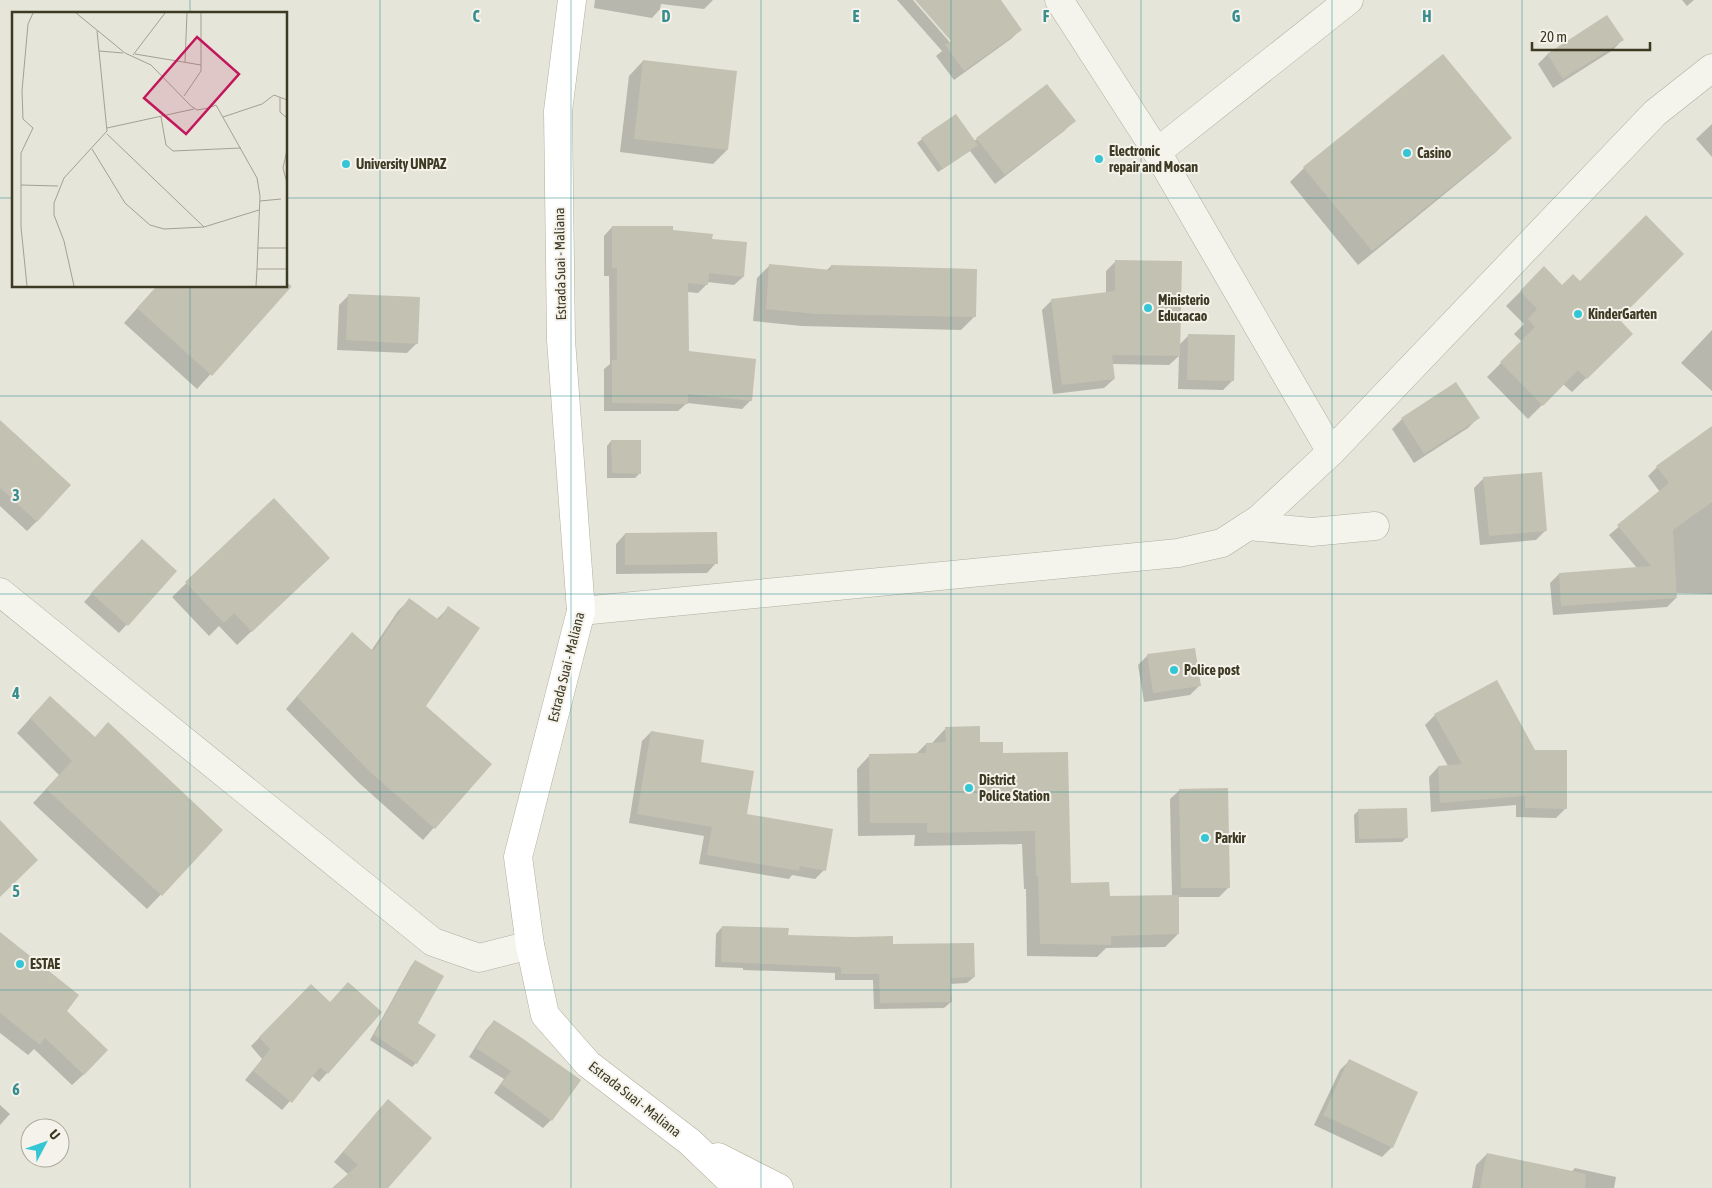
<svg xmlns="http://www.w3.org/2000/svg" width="1712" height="1188" font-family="'Asap Condensed',sans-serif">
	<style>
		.shadow { fill: #0003 }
		.building { fill: #c3c1b1 }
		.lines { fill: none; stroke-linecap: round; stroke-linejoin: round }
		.minor-casing { stroke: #b0aea0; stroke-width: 29 }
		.major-casing { stroke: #b3af99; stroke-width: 29 }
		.minor { stroke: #f4f4ed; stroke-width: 28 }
		.major { stroke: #fff; stroke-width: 28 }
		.grid { fill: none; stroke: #388e8f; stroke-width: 1; stroke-opacity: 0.55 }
		.poi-dot { fill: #35c6d6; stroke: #f4f2ea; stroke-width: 2 }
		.labels { text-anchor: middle; stroke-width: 4; stroke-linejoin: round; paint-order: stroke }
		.poi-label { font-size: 14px; font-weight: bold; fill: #3d3a24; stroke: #f4f2ea; text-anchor: start }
		.street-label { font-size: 14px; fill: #3d3a24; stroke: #f4f2ea }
		.inset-road { fill: none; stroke: #a2a191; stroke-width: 1 }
		.view { fill: #c2185b; fill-opacity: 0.15; stroke: #c2185b; stroke-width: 2.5 }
		.inset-edge { fill: none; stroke: #3d3a24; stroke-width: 2.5 }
		.grid-label { font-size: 16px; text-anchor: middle; font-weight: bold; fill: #388e8f; stroke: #f4f2ea; stroke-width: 4; stroke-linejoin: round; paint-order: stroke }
	</style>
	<rect width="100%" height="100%" fill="#e6e5da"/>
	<g class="shadow">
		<polygon points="595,0 713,0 704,9 661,4 660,9 652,18 594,8"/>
		<polygon points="897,0 913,0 954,47 956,45 917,0 984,0 1020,30 1011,39 954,80 936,56 942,51"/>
		<polygon points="1682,0 1694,0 1687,6"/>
		<polygon points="1607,17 1622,40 1613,50 1553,88 1538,64 1547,55"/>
		<polygon points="643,61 727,150 713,164 620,152 629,76"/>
		<polygon points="1074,121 1064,131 995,184 970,151 938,172 917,143 922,139 974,141 977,139"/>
		<polygon points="1712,124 1712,157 1696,139"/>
		<polygon points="1510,138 1496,152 1358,265 1290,182 1304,168"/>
		<polygon points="612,227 671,231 711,240 743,277 734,285 707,282 707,284 698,293 687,292 688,353 751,400 742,409 687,403 678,411 604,411 604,369 610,364 609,276 604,276 604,236"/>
		<polygon points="1116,261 1179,345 1189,335 1232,381 1223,390 1178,389 1179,356 1169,365 1112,364 1114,379 1104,388 1053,394 1042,310 1052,300 1106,294 1106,271"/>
		<polygon points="770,265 826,271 831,266 974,317 961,330 802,326 753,321 757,278"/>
		<polygon points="1544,268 1562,287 1617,319 1631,334 1572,392 1563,384 1528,419 1487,377 1522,342 1514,334 1524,324 1506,306"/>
		<polygon points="286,282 291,286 197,389 124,323 157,286 286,286"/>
		<polygon points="348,296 417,343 407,353 337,350 339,305"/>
		<polygon points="1712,330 1712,391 1681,363"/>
		<polygon points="1456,384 1478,418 1468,428 1414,463 1392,429 1402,419"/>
		<polygon points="0,422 37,521 27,531 0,506"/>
		<polygon points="611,441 640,473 635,478 607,478 607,446"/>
		<polygon points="1657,467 1712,478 1712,594 1676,593 1676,598 1667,607 1553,615 1550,583 1559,574 1637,568 1609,535 1660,492 1648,476"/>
		<polygon points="1484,478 1546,530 1536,540 1480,545 1474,488"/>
		<polygon points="274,499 314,572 237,645 219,626 209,636 172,597"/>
		<polygon points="625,534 716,563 707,573 616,574 616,544"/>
		<polygon points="133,549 175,571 119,633 84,602"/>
		<polygon points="409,600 437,619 449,607 424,707 490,764 423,840 359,783 286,709 341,645 371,651 398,611"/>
		<polygon points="1148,655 1199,686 1190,695 1144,702 1138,665"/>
		<polygon points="1496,681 1566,808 1556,818 1516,817 1516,805 1431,812 1429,777 1438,767 1448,766 1425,725 1435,715"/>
		<polygon points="36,712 94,738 222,830 147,909 33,803 59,775 17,733"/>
		<polygon points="946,728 1002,754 1070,884 1109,897 1172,896 1170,799 1180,790 1229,887 1219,897 1177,897 1178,934 1165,947 1106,948 1097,957 1027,956 1026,889 1024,889 1022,844 914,846 915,835 858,836 857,769 870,755 915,755 926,744 933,744 933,742"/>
		<polygon points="651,732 699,763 746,815 824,870 815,879 792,875 789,879 699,864 704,836 629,823 642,741"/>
		<polygon points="1359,810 1407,837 1402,842 1355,843 1354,815"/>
		<polygon points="722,927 787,936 892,946 974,977 967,983 950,984 951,1002 944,1008 874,1009 873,980 835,980 835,973 743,970 743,968 715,967 716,934"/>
		<polygon points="0,934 65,1011 84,1074 72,1085 34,1049 28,1055 0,1033"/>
		<polygon points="415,961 416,1063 412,1067 370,1040 411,966"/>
		<polygon points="311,986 327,1073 319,1082 312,1076 282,1110 245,1080 262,1059 251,1046"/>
		<polygon points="494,1021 551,1120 543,1128 494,1093 504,1079 469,1057 486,1030"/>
		<polygon points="1349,1061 1392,1147 1382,1157 1314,1125 1340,1070"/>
		<polygon points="0,1105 10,1114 0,1125"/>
		<polygon points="379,1110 368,1188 364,1188 334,1162"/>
		<polygon points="1487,1154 1571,1172 1575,1168 1616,1177 1614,1188 1472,1188 1476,1165"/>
	</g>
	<g class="building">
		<polygon points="915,0 1001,0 1022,30 964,71 945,45 951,41"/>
		<polygon points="1607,15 1624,40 1563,79 1547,54"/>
		<polygon points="1443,54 1512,138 1372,251 1303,167"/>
		<polygon points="643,60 737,71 728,150 634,139"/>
		<polygon points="1047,84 1076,121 1005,175 976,138"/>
		<polygon points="956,114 978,145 943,169 921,138"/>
		<polygon points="1646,215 1684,254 1619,319 1633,334 1587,379 1578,370 1543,406 1500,362 1535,327 1528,319 1537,309 1520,291 1544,266 1562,285 1573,274 1580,281"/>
		<polygon points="612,226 673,226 673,230 713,234 712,239 747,242 744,277 709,273 708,285 688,283 689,351 756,359 752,401 688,394 688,404 612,403 612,360 617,360 617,268 612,268"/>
		<polygon points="1115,260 1182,261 1180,356 1112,355 1115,379 1062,385 1051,299 1115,291"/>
		<polygon points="769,264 831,270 831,265 977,269 976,317 815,314 766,309"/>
		<polygon points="157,286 292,286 212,376 137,308"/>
		<polygon points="348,294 420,297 418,344 346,340"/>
		<polygon points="1188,334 1235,335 1234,381 1187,380"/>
		<polygon points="1456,382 1480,418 1424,454 1401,418"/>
		<polygon points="0,420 71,485 37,522 0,488"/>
		<polygon points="1712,426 1712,502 1673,530 1677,598 1561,606 1559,573 1651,566 1617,525 1669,483 1656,466"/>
		<polygon points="611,440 641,440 641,474 612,473"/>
		<polygon points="1542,472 1547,531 1489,536 1483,477"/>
		<polygon points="274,498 330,558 252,632 234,613 224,623 185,582"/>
		<polygon points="717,532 718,564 625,565 625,533"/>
		<polygon points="142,539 177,571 128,626 91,593"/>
		<polygon points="409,598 439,620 448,606 480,628 426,706 492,764 435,829 370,772 297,697 352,632 373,651"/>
		<polygon points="1195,648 1201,686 1153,693 1147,654"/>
		<polygon points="1497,680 1535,750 1567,750 1567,809 1525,808 1525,796 1440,803 1438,766 1462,764 1434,714"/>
		<polygon points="50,696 95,737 108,722 223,830 162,896 46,789 72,761 30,718"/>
		<polygon points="980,726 980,742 1003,742 1003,753 1068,752 1071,883 1109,882 1110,896 1179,895 1179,934 1111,936 1111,945 1040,944 1038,876 1036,876 1035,831 927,833 927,823 870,823 869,754 926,753 926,743 946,742 945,727"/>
		<polygon points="651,731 704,740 701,762 754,771 747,814 833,829 826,871 800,866 799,871 707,855 712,827 637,814"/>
		<polygon points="1228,788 1230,888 1181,888 1179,789"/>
		<polygon points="1407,808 1408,838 1359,839 1358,809"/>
		<polygon points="0,820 38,860 0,897"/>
		<polygon points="722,926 789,928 788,935 854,937 893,936 893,944 974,943 975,977 951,978 952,1002 880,1003 879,974 841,974 841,967 721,962"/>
		<polygon points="0,932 79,995 67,1011 108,1050 84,1075 45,1038 40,1045 0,1013"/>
		<polygon points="415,960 444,976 418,1023 436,1035 417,1064 374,1035"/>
		<polygon points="348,982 382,1012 328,1074 320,1067 292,1103 253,1071 270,1049 259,1037 311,984 330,1002"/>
		<polygon points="494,1020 522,1038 581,1080 552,1121 501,1084 511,1071 476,1048"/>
		<polygon points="1349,1059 1418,1092 1393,1148 1323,1115"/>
		<polygon points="388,1099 432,1138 388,1188 332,1188 358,1165 343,1152"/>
		<polygon points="1487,1153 1586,1174 1585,1188 1480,1188"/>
	</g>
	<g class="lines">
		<g class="minor-casing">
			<g id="minor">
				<polyline points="1059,0 1157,152 1331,452"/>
				<polyline points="1157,152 1349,0"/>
				<polyline points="1248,526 1312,532 1375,526"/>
				<polyline points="0,592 433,942 479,958 530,945"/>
				<polyline points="581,611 1178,553 1222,543 1259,519 1331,452 1655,113 1712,68"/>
			</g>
		</g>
		<g class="major-casing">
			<g id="major">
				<polyline points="572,0 558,111 561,340 581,611 518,857 530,945 545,1015 588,1064 690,1142 738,1188"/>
				<polyline points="718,1157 779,1188"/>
			</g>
		</g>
		<use href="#minor" class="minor"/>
		<use href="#major" class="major"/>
	</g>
	<path class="grid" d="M190,0V14M380,0V1188M571,0V1188M761,0V1188M951,0V1188M1141,0V1188M1332,0V1188M1522,0V1188M0,198H14M286,198H1712M190,286V1188M0,396H1712M0,594H1712M0,792H1712M0,990H1712"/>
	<g class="poi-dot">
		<circle cx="1407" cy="153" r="5"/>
		<circle cx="1099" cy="159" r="5"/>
		<circle cx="346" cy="164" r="5"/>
		<circle cx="1148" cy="308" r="5"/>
		<circle cx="1578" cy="314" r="5"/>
		<circle cx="1174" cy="670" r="5"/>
		<circle cx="969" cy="788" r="5"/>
		<circle cx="1205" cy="838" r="5"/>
		<circle cx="20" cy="964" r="5"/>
	</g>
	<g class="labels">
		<g class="poi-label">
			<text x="1109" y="156">Electronic<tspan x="1109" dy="16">repair and Mosan</tspan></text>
			<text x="1417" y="158">Casino</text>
			<text x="356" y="169">University UNPAZ</text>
			<text x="1158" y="305">Ministerio<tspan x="1158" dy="16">Educacao</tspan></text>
			<text x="1588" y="319">KinderGarten</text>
			<text x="1184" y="675">Police post</text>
			<text x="979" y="785">District<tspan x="979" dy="16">Police Station</tspan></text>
			<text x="1215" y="843">Parkir</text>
			<text x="30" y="969">ESTAE</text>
		</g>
		<g class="street-label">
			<text transform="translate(560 264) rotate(-91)" y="5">Estrada Suai - Maliana</text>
			<text transform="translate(566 667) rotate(-76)" y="5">Estrada Suai - Maliana</text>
			<text transform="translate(635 1099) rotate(38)" y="5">Estrada Suai - Maliana</text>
		</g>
	</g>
	<g transform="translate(12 12)">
		<rect width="275" height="275" fill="#e6e5da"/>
		<path class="inset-road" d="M64,1L113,41L139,53L179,94L185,98L197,96M87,39L111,41M123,42L189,53M121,43L153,1M173,50L175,1M172,84L189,59V1M268,85V100L275,106M194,97L204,93L245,166L248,184L245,257H275M149,105L154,133L161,139L229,136M211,105L250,92L262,83L275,88M95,116L182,97M95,122L192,215L247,198M80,137L113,191L138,213L152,217L192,215M275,138L271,156L275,171M9,173L46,174M248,189L269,187M246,236H275M15,274L9,215V141L21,116L11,107L10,79L16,12L21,1M62,274L52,229L42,203V191L52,166L95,119L85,19M244,274L245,257"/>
		<path class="view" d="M185,25L227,62L174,122L132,86Z"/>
		<rect width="275" height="275" class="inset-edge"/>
	</g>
	<g class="grid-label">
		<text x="476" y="22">C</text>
		<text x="666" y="22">D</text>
		<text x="856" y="22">E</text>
		<text x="1046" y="22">F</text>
		<text x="1236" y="22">G</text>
		<text x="1427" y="22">H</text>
		<text x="16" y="501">3</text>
		<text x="16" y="699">4</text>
		<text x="16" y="897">5</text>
		<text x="16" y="1095">6</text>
	</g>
	<g transform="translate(45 1143) rotate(49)"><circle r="24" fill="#f4f2ea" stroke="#aba89b"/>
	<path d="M0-4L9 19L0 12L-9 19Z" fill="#35c6d6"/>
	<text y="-8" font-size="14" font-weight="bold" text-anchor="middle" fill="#3d3a24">U</text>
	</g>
	<path d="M1532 42v8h118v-8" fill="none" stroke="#3d3a24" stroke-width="2.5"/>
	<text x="1540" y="42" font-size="15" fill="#3d3a24" stroke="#f4f2ea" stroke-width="4" paint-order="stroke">20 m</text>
</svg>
